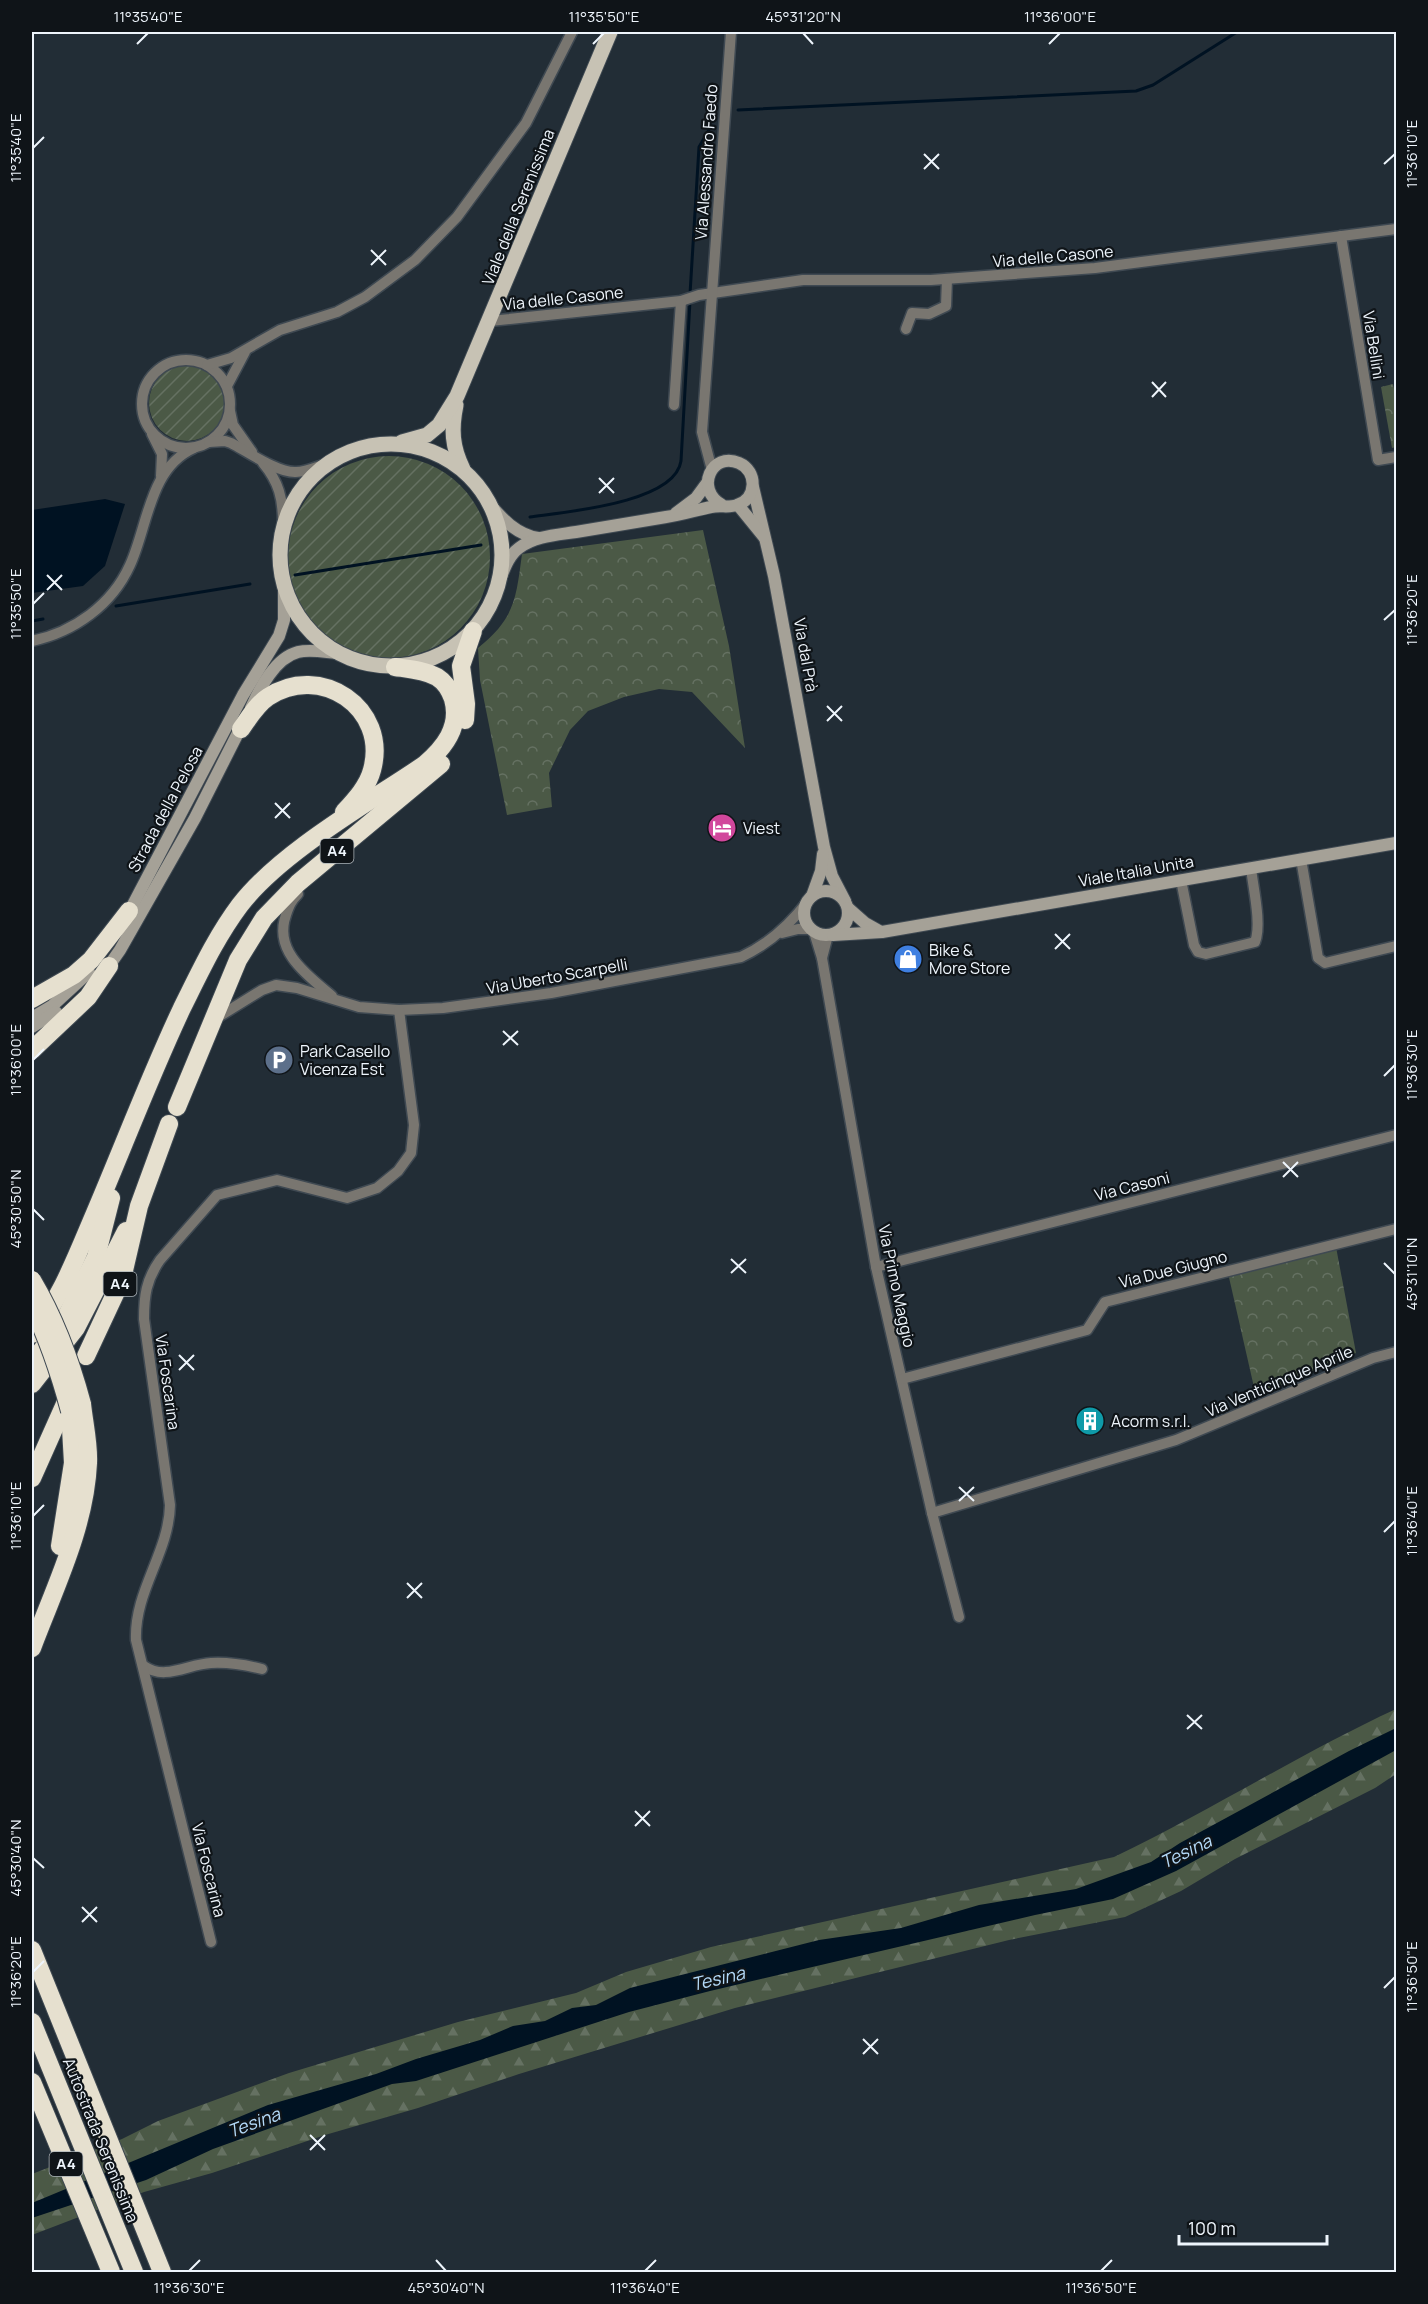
<svg xmlns="http://www.w3.org/2000/svg" width="1428" height="2304" font-family="Manrope,sans-serif">
	<style>
		.forest { fill: url(#forest-firs) }
		.park { fill: url(#park-crowns) }
		.garden { fill: url(#garden-furrows) }
		.water { fill: #001222 }
		.lines { fill: none; stroke-linecap: round; stroke-linejoin: round }
		.stream { stroke: #001222; stroke-width: 3 }
		.street-casing { stroke: #3f4952; stroke-width: 13 }
		.secondary-casing { stroke: #3f4952; stroke-width: 14 }
		.primary-casing { stroke: #3f4952; stroke-width: 17 }
		.highway-casing { stroke: #3f4952; stroke-width: 20 }
		.street { stroke: #797670; stroke-width: 10 }
		.secondary { stroke: #a5a197; stroke-width: 12 }
		.primary { stroke: #c7c2b4; stroke-width: 15 }
		.highway { stroke: #e6e0cf; stroke-width: 18 }
		.highway-bridge-casing { stroke: #3f4952; stroke-width: 20; stroke-linecap: butt }
		.highway-bridge { stroke: #e6e0cf; stroke-width: 18 }
		.ticks { fill: none; stroke: #eef5fc; stroke-width: 2 }
		.labels { text-anchor: middle; stroke-width: 4.5; stroke-linejoin: round; paint-order: stroke }
		.shield { fill: #0f1418; stroke: #abb2b8; stroke-width: 1.5 }
		.shield-label { font-size: 15px; font-weight: bold; fill: #eef5fc }
		.street-label { font-size: 16px; fill: #eef5fc; stroke: #0f1418 }
		.poi-label { font-size: 16px; fill: #eef5fc; stroke: #0f1418; text-anchor: start }
		.water-label { font-size: 18px; font-style: italic; fill: #b4daf9; stroke: #0f1418 }
		.neatline { fill: none; stroke: #eef5fc; stroke-width: 2 }
		.ticks-label { font-size: 15px; text-anchor: middle; fill: #eef5fc }
	</style>
	<defs>
		<pattern id="forest-firs" width="22" height="20" patternUnits="userSpaceOnUse" patternTransform="scale(1.5)"><rect width="22" height="20" fill="#4b5946"/><path d="M5 1l3.5 6h-7zM16 11l3.5 6h-7z" fill="#657162"/></pattern>
		<pattern id="park-crowns" width="20" height="18" patternUnits="userSpaceOnUse" patternTransform="scale(1.5)"><rect width="20" height="18" fill="#4b5946"/><path d="M2 6a3 3 0 1 1 6 0M12 15a3 3 0 1 1 6 0" fill="none" stroke="#657162"/></pattern>
		<pattern id="garden-furrows" width="10" height="10" patternUnits="userSpaceOnUse" patternTransform="scale(1.5)"><rect width="10" height="10" fill="#4b5946"/><path d="M-1 1l2-2M0 10L10 0M9 11l2-2" fill="none" stroke="#657162"/></pattern>
	</defs>
	<rect width="100%" height="100%" fill="#222d36"/>
	<path class="forest" d="M1396,1709V1774L1375,1788L1235,1859L1181,1891L1125,1917L1009,1940L735,2008L519,2074L418,2108L325,2135L212,2173L144,2192L32,2235V2174L122,2139L158,2121L289,2073L458,2022L576,1993L626,1972L711,1947L1114,1857C1210,1811 1299,1754 1396,1709Z"/>
	<g class="park">
		<polygon points="1393,384 1396,399 1396,447 1392,448 1381,387"/>
		<path d="M703,530L729,646L745,748L692,692L659,689L624,697L588,711L570,730L549,773L552,807L507,815L480,680L478,648C515,618 516,599 522,554Z"/>
		<polygon points="1336,1247 1356,1353 1256,1396 1228,1273"/>
	</g>
	<g class="garden">
		<circle cx="187" cy="403" r="38"/>
		<circle cx="389" cy="557" r="101"/>
	</g>
	<g class="water">
		<polygon points="105,499 125,504 105,566 83,586 32,593 32,510"/>
		<polygon points="1396,1728 1396,1750 1176,1871 1113,1899 1035,1915 710,1991 629,2012 416,2081 392,2084 213,2149 146,2180 32,2218 32,2203 268,2105 376,2074 416,2059 480,2040 513,2026 545,2021 572,2008 596,2005 630,1988 819,1940 901,1928 979,1905 1076,1889 1151,1862 1180,1843 1349,1751"/>
	</g>
	<g class="lines">
		<g class="stream">
			<polyline points="738,110 1136,91 1153,85 1237,32"/>
			<polyline points="690,294 699,147 710,128"/>
			<path d="M530,517C565,512 675,503 681,461L690,301"/>
			<polyline points="295,575 481,545"/>
			<polyline points="116,606 250,584"/>
			<polyline points="32,621 43,619"/>
		</g>
		<g class="street-casing">
			<g id="street">
				<polyline points="1341,236 1378,460 1396,457"/>
				<polyline points="490,321 681,301 699,295 803,280 931,280 1095,268 1396,229"/>
				<polyline points="906,329 912,313 929,314 946,306 947,279"/>
				<circle cx="186" cy="404" r="44"/>
				<polyline points="207,365 231,358 280,330 337,312 365,297 415,260 457,217 526,123 572,32"/>
				<polyline points="227,386 245,352"/>
				<polyline points="674,405 681,301"/>
				<polyline points="230,411 233,425 252,452"/>
				<polyline points="152,434 162,454 161,476"/>
				<path d="M209,442L225,441L231,443C248,452 278,473 296,472C307,472 318,466 329,463"/>
				<path d="M263,463C279,482 283,499 283,523"/>
				<polyline points="712,470 702,432 731,32"/>
				<path d="M32,641C74,632 112,605 130,565C148,526 149,468 194,448"/>
				<polyline points="1301,859 1318,958 1325,963 1396,946"/>
				<path d="M1181,880L1194,945L1198,952L1206,954L1255,942C1262,925 1253,887 1251,868"/>
				<path d="M298,894C291,901 289,906 286,915C273,951 307,975 332,996"/>
				<polyline points="814,932 822,958 876,1267 932,1513 959,1617"/>
				<polyline points="782,933 798,929 811,929"/>
				<polyline points="822,958 828,935"/>
				<path d="M215,1019L262,990L276,985L297,988L359,1007L399,1010L443,1008L551,993L741,957C769,944 789,926 808,901"/>
				<polyline points="876,1267 1396,1135"/>
				<polyline points="902,1379 1087,1330 1105,1302 1396,1229"/>
				<polyline points="932,1513 1176,1440 1373,1358 1396,1352"/>
				<path d="M144,1666C165,1681 188,1664 211,1663C228,1662 246,1665 262,1669"/>
				<path d="M211,1942L136,1640C134,1591 169,1553 170,1505L144,1319C144,1296 146,1280 160,1260L217,1195L277,1180L347,1198L377,1188L398,1171L411,1153L414,1125L399,1010"/>
			</g>
		</g>
		<g class="secondary-casing">
			<g id="secondary">
				<polyline points="753,487 774,576 824,847 832,876 845,901"/>
				<path d="M488,502C502,519 516,534 538,538"/>
				<polyline points="738,505 764,537"/>
				<polyline points="676,513 696,498 707,483"/>
				<path d="M499,582C504,570 508,556 519,548C535,536 557,535 576,532C606,527 636,522 666,517C681,515 696,510 711,507C720,505 729,508 737,505C757,499 758,471 739,463C712,451 694,489 722,505"/>
				<path d="M251,708C260,688 275,658 298,652C310,649 324,652 336,653"/>
				<circle cx="826" cy="913" r="22"/>
				<polyline points="812,896 821,871 823,854"/>
				<polyline points="848,908 865,923 881,932"/>
				<polyline points="126,918 243,695 279,636 284,620 284,590"/>
				<polyline points="833,935 882,932 1396,843"/>
				<polyline points="106,970 120,950 195,818 243,723"/>
				<polyline points="32,1018 52,1006 89,972"/>
				<polyline points="32,1027 56,1012"/>
			</g>
		</g>
		<g class="primary-casing">
			<g id="primary">
				<path d="M456,405C451,429 452,447 463,469"/>
				<polyline points="402,442 427,435 439,425 457,396 610,32"/>
				<circle cx="391" cy="555" r="111"/>
			</g>
		</g>
		<g class="highway-casing">
			<g id="highway">
				<polyline points="465,720 466,704 461,666 473,631"/>
				<path d="M241,729C249,718 256,705 268,697C320,662 389,708 372,770C368,786 355,800 344,812"/>
				<polyline points="32,999 74,975 91,960 129,911"/>
				<polyline points="32,1050 88,997 109,966"/>
				<polyline points="177,1107 238,960 264,918 298,883 441,764"/>
				<path d="M32,1334C61,1299 77,1255 95,1213C124,1145 150,1076 182,1008C200,972 216,937 240,905C281,852 368,803 424,765C444,748 461,727 453,699C450,690 445,682 437,677C424,670 409,669 395,667"/>
				<polyline points="86,1356 122,1279 139,1206 169,1124"/>
				<polyline points="32,1363 64,1321 96,1257 111,1198"/>
				<polyline points="32,1384 76,1328 126,1231"/>
				<polyline points="32,1478 65,1404"/>
				<polyline points="60,1546 73,1463 70,1411"/>
				<path d="M32,1648C54,1589 85,1528 88,1463C89,1444 84,1423 82,1404"/>
				<polyline points="32,1950 162,2272"/>
				<polyline points="32,2022 134,2272"/>
				<polyline points="32,2082 111,2272"/>
			</g>
		</g>
		<use href="#street" class="street"/>
		<use href="#secondary" class="secondary"/>
		<use href="#primary" class="primary"/>
		<use href="#highway" class="highway"/>
		<g class="highway-bridge-casing">
			<g id="highway-bridge">
				<path d="M32,1280C55,1319 70,1359 82,1404"/>
				<path d="M32,1306C49,1340 60,1374 70,1411"/>
			</g>
		</g>
		<use href="#highway-bridge" class="highway-bridge"/>
	</g>
	<path class="ticks" d="M803,33L813,44M137,44L148,33M593,44L604,33M1049,44L1060,33M33,148L44,137M924,154L939,169M1384,164L1395,154M924,169L939,154M371,250L386,265M371,265L386,250M1152,382L1166,397M1152,397L1166,382M599,478L614,493M599,493L614,478M47,575L62,590M47,590L62,575M33,604L44,593M1384,620L1395,610M827,706L842,721M827,721L842,706M275,803L290,818M275,818L290,803M1055,934L1070,949M1055,949L1070,934M503,1031L518,1045M503,1045L518,1031M33,1060L44,1049M1384,1076L1395,1065M1283,1162L1298,1177M1283,1177L1298,1162M33,1209L44,1220M731,1259L746,1273M1384,1263L1395,1274M731,1273L746,1259M179,1355L194,1370M179,1370L194,1355M959,1487L974,1501M959,1501L974,1487M33,1516L44,1505M1384,1532L1395,1521M407,1583L422,1598M407,1598L422,1583M1187,1715L1202,1729M1187,1729L1202,1715M635,1811L650,1826M635,1826L650,1811M33,1858L44,1868M82,1907L97,1922M82,1922L97,1907M33,1972L44,1961M1384,1988L1395,1977M863,2039L878,2054M863,2054L878,2039M310,2135L325,2150M310,2150L325,2135M436,2260L446,2271M189,2271L200,2260M645,2271L656,2260M1101,2271L1112,2260"/>
	<defs>
		<g id="hotel-disc" transform="scale(1.5)"><circle r="9.5" fill="#d1479c" stroke="#0f1418"/><path d="M-6-4.5h1.5V1H6V5H4.5V3h-9V5H-6ZM-4 0a1.8 1.8 0 1 1 3.6 0ZM.5 0V-2.5h3Q6-2.5 6 0Z" fill="#fff"/></g>
		<g id="shop-disc" transform="scale(1.5)"><circle r="9.5" fill="#3f7fe0" stroke="#0f1418"/><path d="M-5-2.5h2.3a2.7 3.5 0 0 1 5.4 0H5L5.5 6h-11ZM-1.5-2.5h3a1.5 2.3 0 0 0-3 0Z" fill="#fff"/></g>
		<g id="parking-disc" transform="scale(1.5)"><circle r="9.5" fill="#5c6f8a" stroke="#0f1418"/><path d="M-3.5-5.5H1a3.5 3.5 0 0 1 0 7H-1V5.5H-3.5ZM-1-3.4V-.6H.8a1.4 1.4 0 0 0 0-2.8Z" fill="#fff"/></g>
		<g id="building-disc" transform="scale(1.5)"><circle r="9.5" fill="#0f9aa8" stroke="#0f1418"/><path d="M-4-6H4V6H1V3H-1V6H-4ZM-2.5-4.3h1.7v1.8h-1.7ZM.8-4.3h1.7v1.8H.8ZM-2.5-1h1.7V.8h-1.7ZM.8-1h1.7V.8H.8Z" fill="#fff"/></g>
	</defs>
	<g fill-rule="evenodd">
		<use href="#hotel-disc" x="722" y="828"/>
		<use href="#shop-disc" x="908" y="959"/>
		<use href="#parking-disc" x="279" y="1060"/>
		<use href="#building-disc" x="1090" y="1421"/>
	</g>
	<g class="labels">
		<g class="shield">
			<rect x="320.5" y="839" width="33" height="24" rx="4.5"/>
			<rect x="103.5" y="1272" width="33" height="24" rx="4.5"/>
			<rect x="49.5" y="2152" width="33" height="24" rx="4.5"/>
		</g>
		<g class="shield-label">
			<text x="337" y="856">A4</text>
			<text x="120" y="1289">A4</text>
			<text x="66" y="2169">A4</text>
		</g>
		<g class="street-label">
			<text transform="translate(706 162) rotate(-86)" y="6">Via Alessandro Faedo</text>
			<text transform="translate(518 207) rotate(-68)" y="6">Viale della Serenissima</text>
			<text transform="translate(1053 256) rotate(-5)" y="6">Via delle Casone</text>
			<text transform="translate(563 298) rotate(-6)" y="6">Via delle Casone</text>
			<text transform="translate(1374 345) rotate(81)" y="6">Via Bellini</text>
			<text transform="translate(806 655) rotate(80)" y="6">Via dal Prà</text>
			<text transform="translate(165 809) rotate(-62)" y="6">Strada della Pelosa</text>
			<text transform="translate(1136 871) rotate(-10)" y="6">Viale Italia Unita</text>
			<text transform="translate(557 976) rotate(-10)" y="6">Via Uberto Scarpelli</text>
			<text transform="translate(1132 1186) rotate(-14)" y="6">Via Casoni</text>
			<text transform="translate(1173 1269) rotate(-14)" y="6">Via Due Giugno</text>
			<text transform="translate(897 1286) rotate(78)" y="6">Via Primo Maggio</text>
			<text transform="translate(1279 1381) rotate(-23)" y="6">Via Venticinque Aprile</text>
			<text transform="translate(168 1382) rotate(82)" y="6">Via Foscarina</text>
			<text transform="translate(209 1870) rotate(76)" y="6">Via Foscarina</text>
			<text transform="translate(101 2140) rotate(68)" y="6">Autostrada Serenissima</text>
		</g>
		<g class="poi-label">
			<text x="743" y="834">Viest</text>
			<text x="929" y="956">Bike &amp;<tspan x="929" dy="18">More Store</tspan></text>
			<text x="300" y="1057">Park Casello<tspan x="300" dy="18">Vicenza Est</tspan></text>
			<text x="1111" y="1427">Acorm s.r.l.</text>
		</g>
		<g class="water-label">
			<text transform="translate(1186 1852) rotate(-26)" y="6">Tesina</text>
			<text transform="translate(718 1979) rotate(-13)" y="6">Tesina</text>
			<text transform="translate(254 2123) rotate(-20)" y="6">Tesina</text>
		</g>
	</g>
	<rect width="1428" height="2304" fill="none" stroke="#0f1418" stroke-width="66"/>
	<path d="M1179 2235v9h148v-9" fill="none" stroke="#eef5fc" stroke-width="3"/>
	<text x="1188" y="2235" font-size="18" fill="#eef5fc" stroke="#0f1418" stroke-width="4.5" paint-order="stroke">100 m</text>
	<rect x="33" y="33" width="1362" height="2238" class="neatline"/>
	<g class="ticks-label">
		<text x="148" y="22">11°35'40"E</text>
		<text x="604" y="22">11°35'50"E</text>
		<text x="803" y="22">45°31'20"N</text>
		<text x="1060" y="22">11°36'00"E</text>
		<text transform="translate(16 148) rotate(-90)" y="5">11°35'40"E</text>
		<text transform="translate(1412 154) rotate(-90)" y="5">11°36'10"E</text>
		<text transform="translate(16 604) rotate(-90)" y="5">11°35'50"E</text>
		<text transform="translate(1412 610) rotate(-90)" y="5">11°36'20"E</text>
		<text transform="translate(16 1060) rotate(-90)" y="5">11°36'00"E</text>
		<text transform="translate(1412 1065) rotate(-90)" y="5">11°36'30"E</text>
		<text transform="translate(16 1209) rotate(-90)" y="5">45°30'50"N</text>
		<text transform="translate(1412 1274) rotate(-90)" y="5">45°31'10"N</text>
		<text transform="translate(16 1516) rotate(-90)" y="5">11°36'10"E</text>
		<text transform="translate(1412 1521) rotate(-90)" y="5">11°36'40"E</text>
		<text transform="translate(16 1858) rotate(-90)" y="5">45°30'40"N</text>
		<text transform="translate(16 1972) rotate(-90)" y="5">11°36'20"E</text>
		<text transform="translate(1412 1977) rotate(-90)" y="5">11°36'50"E</text>
		<text x="189" y="2293">11°36'30"E</text>
		<text x="446" y="2293">45°30'40"N</text>
		<text x="645" y="2293">11°36'40"E</text>
		<text x="1101" y="2293">11°36'50"E</text>
	</g>
</svg>
